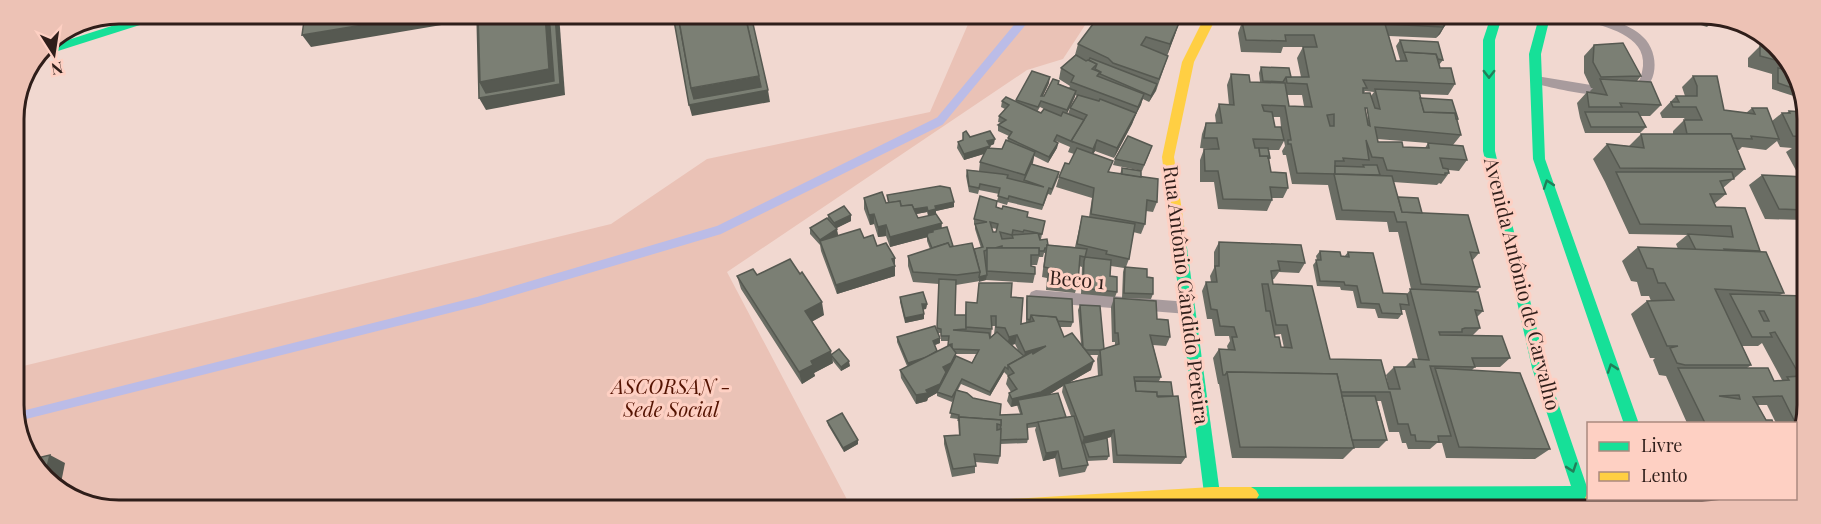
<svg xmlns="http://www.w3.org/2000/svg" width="1821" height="524" font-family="'Playfair Display',serif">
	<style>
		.green { fill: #eac2b6 }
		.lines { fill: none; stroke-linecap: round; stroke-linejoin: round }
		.stream { stroke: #bbbce7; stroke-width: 9 }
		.lane { fill: #a89b9d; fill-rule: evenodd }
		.fast { fill: #16e098; fill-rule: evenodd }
		.slow { fill: #ffcf43; fill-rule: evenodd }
		.wall { fill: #6a6d64; fill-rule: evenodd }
		.shaded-wall { fill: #565951 }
		.building { fill: #7b7f74; stroke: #565951; stroke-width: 1.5; fill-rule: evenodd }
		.oneway { stroke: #227f59 }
		.labels { text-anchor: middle; stroke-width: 6; stroke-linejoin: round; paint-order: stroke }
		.street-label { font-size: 20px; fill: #2f1e1a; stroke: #fed0c3 }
		.park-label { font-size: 20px; font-style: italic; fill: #541302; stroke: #fed0c3 }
		.rim { fill: none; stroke: #2f1e1a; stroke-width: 3 }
	</style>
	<rect width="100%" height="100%" fill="#f1d8d0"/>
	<polygon class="green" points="972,15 1091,16 1063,59 1027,70 727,272 852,509 92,507 44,479 16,426 15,368 611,224 707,159 930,112"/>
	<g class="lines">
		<polyline class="stream" points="16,417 479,301 719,230 940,121 1028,15"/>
		<g class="lane">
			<path d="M1581,17C1602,16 1632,23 1646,40C1661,59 1657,92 1630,95L1624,90L1626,87L1637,84C1641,79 1642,73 1643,66C1646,35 1605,27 1583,20Z"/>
			<path d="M1536,76L1591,85H1608L1614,90C1605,102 1551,87 1536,84L1530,80Z"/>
			<polygon points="1036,290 1188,302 1193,304 1195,308 1193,312 1188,314 1036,302 1031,300 1029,296 1031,292"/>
		</g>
		<g class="fast">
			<polygon points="149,14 167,14 165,17 39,57 43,48"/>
			<polygon points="1491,16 1502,17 1495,40 1495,151 1546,368 1588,490 1588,498 1595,498 1592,503 1595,510 1579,510 1576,502 1251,503 1246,500 1243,495 1246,490 1251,487 1571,486 1532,368 1483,151 1483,40"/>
			<polygon points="1539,17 1550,17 1541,54 1545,159 1639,424 1624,424 1533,159 1529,54"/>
			<polygon points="1177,220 1182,221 1184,225 1222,509 1206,509 1170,225 1172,221"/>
			<polygon points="1651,498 1667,498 1672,510 1656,510"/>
		</g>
		<g class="slow">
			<polygon points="1205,16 1217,16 1194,62 1174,157 1184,225 1182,229 1172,229 1170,225 1162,157 1182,62"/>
			<polygon points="1212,487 1251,487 1256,490 1259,495 1256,500 1251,503 1212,503 1103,509 968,509 970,504 976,501"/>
			<path d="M1588,492V498H1616L1633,505L1635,510C1618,510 1604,510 1588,503L1585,498Z"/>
		</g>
	</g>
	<g class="wall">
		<path d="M1110,16H1178L1175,22L1179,23L1167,56H1168L1164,68L1156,91L1149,102L1143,99L1132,124L1114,158L1095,151L1093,154L1110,172L1120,174L1122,168L1141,177L1157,202L1153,212L1146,211L1145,224L1141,234L1133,232L1129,259L1126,267L1147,277L1153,294L1151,299L1122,298L1123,272L1124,268L1111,266L1110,276L1117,292L1115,297L1081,294L1082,267L1079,266L1078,283L1075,293L1046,290L1047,278L1042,277L1045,253H1044L1043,257H1039L1037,265H1031L1035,274L1033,283L986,280L956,285L955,315H965L966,302L977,303L1011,297L1021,324L1026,323V301L1027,296L1073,322L1071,327H1060L1064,337L1081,344L1078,310L1080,305L1104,349L1115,345V342H1112L1111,307L1114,298L1157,319L1170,337L1166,346L1153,345L1161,377L1159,381L1173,396L1186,457L1181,464L1113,463L1111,437L1107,438L1109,456L1107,460L1087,461L1088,465L1085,472L1059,477L1055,458L1043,461L1035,430L1036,427L1028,428V439L1027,443L1000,444V456L998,464L975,462V473L952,477L944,444V436H959L958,419L950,418L955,397L952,402L937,396V393L928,398L927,401L916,404L901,378L900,370L907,366L897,342V337L937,330L939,284L913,282L908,266V256L930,249L927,241V237L890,247L886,236L878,237L874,224L870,225L864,209V198L886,203H888L887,195L954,202V207L936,211V214L942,228L953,246L974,249L981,248L975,229V225L974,224V219L997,201L999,194L979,190L978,194L969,192L966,176L967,170L979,171L980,162L984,154L964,160L957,148L958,142L970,137L994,144L990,146V148L1002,149L1007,141L1009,136L998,131V125L1001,123L998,122L999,116L1005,109L1001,107L1002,101H1016V100L1049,83L1043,96H1044L1059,81V84L1069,88L1070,86L1059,79L1061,68L1075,55L1078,44L1110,21L1112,16ZM1075,95L1077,96L1070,108L1068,114L1067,113ZM1040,107L1044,109L1041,113L1037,112ZM1056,141L1070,147L1068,152L1074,154L1069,164L1059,177L1056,187L1092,198L1089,217L1082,216L1075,247L1048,245L1039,239H1041L1045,221L1027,218L996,208L997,202L1007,205L1008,202L1042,210L1048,194L1051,195L1058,178L1059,172L1032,164L1034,156L1048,163L1057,148L1058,143ZM927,212L928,216L918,218L916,214ZM992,228L997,229L996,232H993ZM992,326H995L994,334L991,337ZM938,333H941V341H949L948,346L937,351L935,345L940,343ZM1015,344L1018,350L1012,345ZM956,354H976L972,363L955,357ZM1089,355H1098L1097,359L1098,376L1070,382L1091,370ZM1004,372L1008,376L1006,384L1011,392L1009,393L1007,401L1011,407L1017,405L1020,414L1000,415L958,390L961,384L990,396ZM1063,386L1062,392L1071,416L1066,417L1050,394Z"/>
		<path d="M1252,16H1445L1447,22L1440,34L1436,38L1389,36L1396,61H1399L1400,60L1396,46L1400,40L1443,60L1439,65L1440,68L1455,84L1448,95L1419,94L1420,98L1458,119L1457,121L1461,135L1453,145L1467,160L1459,171L1449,170V173L1441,184L1439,183L1437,185L1393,182L1398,197L1422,213L1479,253L1472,261L1480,287L1475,292L1483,311L1477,317L1480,328L1473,335L1510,358L1500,367H1475L1472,370L1550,449L1535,459L1446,458L1442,443H1437L1430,449H1408L1406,443H1402L1399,432H1389L1381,401H1377L1387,440L1379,448H1354L1343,459L1232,458L1219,384H1218L1213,358L1219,349L1228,350L1227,346L1230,341L1229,336H1215L1212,319H1207L1202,291L1206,282H1211L1210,276L1214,268V252L1219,242L1305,263L1299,273L1279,272L1274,279L1272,280L1273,284L1330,359L1389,389L1386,375L1394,367H1405L1413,359H1418L1405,310H1401L1402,314L1398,319L1378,318L1375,309L1357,308L1353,291L1341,290L1340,287L1317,286L1313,265L1317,260L1316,256L1320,251L1341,256L1344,257L1348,252L1383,293L1407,294L1411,289L1398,232H1389L1387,222L1336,220L1328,185L1292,184L1286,155H1283L1282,151L1285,146L1284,141L1279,150H1269L1270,158L1269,160L1271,172L1288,188L1283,198H1272V200L1267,211L1218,209L1214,182H1200V160L1204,149H1213L1200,148L1202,134L1206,123H1216L1215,115L1219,104L1229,105L1227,85L1231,74L1250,82H1260L1259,73L1261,67L1291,77H1301L1297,58L1303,47H1283L1281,53L1241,52L1238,33L1242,22H1244L1246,17H1252ZM1365,91L1374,92L1371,96L1364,93ZM1287,95H1302L1304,106H1289ZM1365,108H1367L1369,120L1368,119ZM1273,117H1280L1281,127H1275ZM1377,139L1428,143L1425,148L1403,147L1378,142ZM1281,334L1284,348L1281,347L1274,335Z"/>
		<polygon points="1675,17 1713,17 1713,21 1707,27"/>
		<polygon points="1761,36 1777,45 1778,48 1760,43 1760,37"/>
		<polygon points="1594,45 1641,76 1637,81 1661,105 1650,116 1640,116 1646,127 1640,133 1585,133 1580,118 1577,103 1587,92 1591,93 1590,91 1593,88 1591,88 1584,73 1584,56"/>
		<polygon points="1760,46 1777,51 1779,49 1806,100 1772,89 1772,74 1748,67 1748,58"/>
		<path d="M1693,76L1724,110L1746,113L1752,108L1772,121L1782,113H1787L1789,111L1805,112V220L1765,219L1749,185L1762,175L1799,176L1786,152L1792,148L1780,147L1777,141L1766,150L1742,147L1739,150H1737L1745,169L1723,188L1726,194L1714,204L1716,207L1745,208L1759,252L1784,293L1780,295L1805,296L1804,432L1796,445V423H1776L1767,405H1758L1766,420L1773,423H1687L1666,376L1659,375L1653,360L1655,358H1650L1631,314L1647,301H1651L1649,296H1641L1637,282L1631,281L1622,261L1638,247L1678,249L1676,244L1687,235L1629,234L1605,182L1593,159L1607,144L1629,146L1641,134H1673V131L1684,120H1685L1684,118H1662L1660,113L1676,96H1685L1682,87ZM1762,343L1782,380L1780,381H1774L1747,368L1751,365L1742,346H1758Z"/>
		<polygon points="1150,152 1142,171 1113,165 1115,159"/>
		<polygon points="828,215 851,221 836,228 838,235 834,237 864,238 895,258 895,276 837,294 821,251 820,245 810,234 810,228 828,219"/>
		<polygon points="757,275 824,315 812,321 831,351 831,355 850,366 841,371 832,360 833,363 814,373 815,376 802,384 741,289 737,276"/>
		<polygon points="900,297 927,304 926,309 923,309 924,314 924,319 905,323 900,302"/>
		<polygon points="827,421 858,440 858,444 844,452 828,425"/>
	</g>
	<g class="shaded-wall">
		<polygon points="429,14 481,14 483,18 311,47 302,35"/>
		<polygon points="545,14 559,14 565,95 486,110 479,98 480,82"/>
		<polygon points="1447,22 1440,34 1436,38 1443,27"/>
		<polygon points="1179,23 1175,35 1167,56 1170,44"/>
		<polygon points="759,76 768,90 770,102 692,116 689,105 691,88"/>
		<polygon points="1050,77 1049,83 1040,102 1041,96"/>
		<polygon points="1157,84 1156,90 1149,102 1151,96"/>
		<polygon points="1076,91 1075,97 1066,116 1067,110"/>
		<polygon points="1144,94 1141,105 1134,118 1138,107"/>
		<polygon points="1136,113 1132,124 1114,158 1117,148"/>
		<polygon points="995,139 994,144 987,147 987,141"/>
		<polygon points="1097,140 1095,151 1090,159 1093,149"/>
		<polygon points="1058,143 1057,148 1048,163 1049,157"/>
		<polygon points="990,146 990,152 964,160 964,154"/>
		<polygon points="1035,152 1033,163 1025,181 1024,180 1023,186 1025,175"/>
		<polygon points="954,202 954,207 936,211 936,215 928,216 928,211 935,206"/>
		<polygon points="927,207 927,212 901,217 901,211"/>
		<polygon points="874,214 874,224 870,225 869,215"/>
		<polygon points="851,215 851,221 835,229 834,223"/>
		<polygon points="942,223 941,233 933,230 932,236 890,247 890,237"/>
		<polygon points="886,225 886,236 878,237 878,227"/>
		<polygon points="837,229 838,235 821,245 820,240"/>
		<polygon points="895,258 895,276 837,294 836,285"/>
		<polygon points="987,275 986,280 979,282 979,277"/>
		<polygon points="822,302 824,315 808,324 805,311"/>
		<polygon points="922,304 927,304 926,309 922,310"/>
		<polygon points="924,314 924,319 905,323 905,318"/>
		<polygon points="1017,335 1015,344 1007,346 1009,337"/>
		<polygon points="940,338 940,343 932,346 933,341"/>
		<polygon points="1046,346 1023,361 1025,352"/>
		<polygon points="831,351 833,363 814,373 815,376 802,384 799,372 811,361"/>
		<polygon points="938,353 908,368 908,363"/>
		<polygon points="956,353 955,362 950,371 946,373 945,380 937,392 937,393 928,398 927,401 916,404 916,395 926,390 943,367"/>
		<polygon points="849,361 850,366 841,371 841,367"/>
		<polygon points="1094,361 1091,370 1065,385 1064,384 1063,386 1039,401 1011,407 1012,399"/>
		<polygon points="1005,367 1004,372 990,396 990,392"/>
		<polygon points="1114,430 1111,437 1081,445 1084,437"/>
		<polygon points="858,440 858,444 844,452 843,448"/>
		<polygon points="1058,451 1055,458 1043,461 1046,453"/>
		<polygon points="50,455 65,463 60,488 44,479"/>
	</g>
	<g class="building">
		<polygon points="305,14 429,14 302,35"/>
		<polygon points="477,14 480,82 486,93 554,81 549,14 555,14 560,84 479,98"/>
		<polygon points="478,14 545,14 549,69 480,82"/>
		<polygon points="673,15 678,15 691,88 694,99 761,87 745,15 751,15 768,90 689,105"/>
		<polygon points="678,15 745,15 759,76 691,88"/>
		<polygon points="1099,16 1110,21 1112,16 1176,16 1174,21 1179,23 1170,44 1146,37 1141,45 1168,56 1159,79 1113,63 1108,58 1078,44"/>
		<path d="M1302,16H1445L1447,22L1443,27L1385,24L1396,61H1407L1404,52L1436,54L1440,68H1451L1455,84L1363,80L1367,88H1363V93H1370L1375,108L1380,109L1375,89L1419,91L1424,112L1455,113L1461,135L1375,127L1378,142H1402L1403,147L1429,148L1428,143L1463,146L1467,160L1440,158L1443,168L1448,169L1449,173H1445V175L1387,170L1383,158L1372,157L1366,140L1369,160L1343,158L1344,161H1335V174L1297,173L1291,144H1288V140H1291L1285,106L1262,105L1264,111L1272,112L1275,127H1281L1284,140L1253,139L1255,148H1259L1260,156H1268L1271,172L1286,173L1288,188L1270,187L1272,200L1223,199L1218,171H1205L1204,149H1219L1217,138H1204L1206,123H1222L1219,104L1234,105L1231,74L1249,75L1250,82L1285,83L1289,106L1312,107L1307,84L1287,83L1286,77H1309L1303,47H1317L1314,35H1285L1286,41L1246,40L1242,22H1247L1246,17L1302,20ZM1365,108H1367L1370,126L1368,125ZM1334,114V126H1330L1327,115Z"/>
		<polygon points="1701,17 1713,17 1713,21"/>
		<polygon points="1400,40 1438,42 1443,60 1438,59 1436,54 1404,52 1404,53"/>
		<polygon points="1623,43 1641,76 1601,77 1593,62 1594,45"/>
		<polygon points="1760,46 1781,52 1787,63 1760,56"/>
		<polygon points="1076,55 1086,61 1088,60 1097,64 1092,69 1100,72 1097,76 1144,94 1138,107 1071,82 1074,76 1061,68"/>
		<polygon points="1090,58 1157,84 1151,96 1100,74 1101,72 1095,69 1097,64 1089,60"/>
		<polygon points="1261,67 1289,68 1291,77 1286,77 1283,82 1263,81"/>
		<polygon points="1778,68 1791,71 1801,91 1778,83"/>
		<polygon points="1032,71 1050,77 1041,96 1044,96 1053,79 1059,81 1058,84 1076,91 1067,110 1041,101 1038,107 1016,100"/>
		<polygon points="1693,76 1717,76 1724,110 1755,114 1752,108 1767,108 1779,139 1751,136 1752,139 1733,138 1731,134 1687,134 1684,120 1702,120 1696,107 1673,107 1671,102 1679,102 1676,96 1697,96 1697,86"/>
		<polygon points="1600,79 1651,82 1661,105 1620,103 1622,107 1589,107 1587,92 1607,95"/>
		<polygon points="1078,95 1099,101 1100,99 1136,113 1117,148 1097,140 1093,149 1071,141 1087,115 1070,108"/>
		<polygon points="1006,97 1041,113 1044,109 1061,116 1063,112 1084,120 1071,141 1073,142 1057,135 1054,141 1058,143 1049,157 1008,138 1012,132 998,125 1006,120 999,116 1009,105 1002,101"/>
		<polygon points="1420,98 1452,100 1458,119 1456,119 1455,113 1424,112"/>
		<polygon points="1789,111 1805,112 1805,137 1793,136 1782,113 1790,113"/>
		<polygon points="1585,112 1638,112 1646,127 1591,127"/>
		<polygon points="966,131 970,137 990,131 995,139 987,141 990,146 964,154 958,142 963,140 963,133"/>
		<polygon points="1641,134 1731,134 1745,169 1620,168 1607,144 1644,148"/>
		<polygon points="1128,136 1152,146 1144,165 1115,159"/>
		<polygon points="1006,140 1035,152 1025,175 980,162 987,148 1002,149"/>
		<polygon points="1799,141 1805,142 1805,152"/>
		<polygon points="1077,148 1113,161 1108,172 1158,179 1157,202 1147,200 1145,224 1091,214 1094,188 1059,177 1065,163 1069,164"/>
		<polygon points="1259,148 1268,148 1270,158 1268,158 1268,156 1260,156"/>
		<polygon points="1031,164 1059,172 1052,189 1049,188 1043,205 1009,196 1008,199 998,196 1000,188 980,184 979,188 969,186 967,170 1002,174 1008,175 1007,178 1044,187 1024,180"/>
		<polygon points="1363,165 1377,165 1380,175 1335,174 1335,166 1364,167"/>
		<polygon points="1122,168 1141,171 1141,177 1122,174"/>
		<polygon points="1616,172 1732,172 1734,179 1720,181 1726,194 1710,194 1716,207 1745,208 1760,251 1724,249 1725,251 1696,250 1688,234 1733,237 1731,226 1640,224"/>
		<polygon points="1334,174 1392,176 1402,212 1468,215 1479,253 1470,252 1480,287 1421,284 1406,222 1397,222 1394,212 1342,210"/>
		<polygon points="1762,175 1805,177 1805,210 1779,209"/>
		<polygon points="940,186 950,188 954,202 935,206 936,209 928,211 927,207 914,209 912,205 901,206 900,201 889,203 887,195"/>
		<polygon points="882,192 886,203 900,201 901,206 912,205 918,218 936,214 942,223 890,237 886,225 878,227 874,214 869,215 864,198"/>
		<path d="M980,196L997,201L996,207L1002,209L1003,206L1028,212L1027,217L1045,221L1042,234L1038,233L1040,240L1047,239L1048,245H1047V248H1045L1044,251H1039V248H1002V246L995,248H987V250L984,251L987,275L979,277L980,272L974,249L983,247L975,224L987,222L974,219ZM990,222L998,224L996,232H993ZM1013,230L1023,232L1024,230L1038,233L1012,235L1013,238L1002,239L1000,232L1012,235Z"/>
		<polygon points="1398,197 1418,198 1422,213 1402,212"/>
		<polygon points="844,206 851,215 834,223 828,215"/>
		<polygon points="1082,216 1135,224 1129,259 1106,254 1107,251 1077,244"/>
		<polygon points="827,218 837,229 820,240 810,228"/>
		<polygon points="947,227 953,246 950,247 948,243 932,248 927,236 928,233 933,232 933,230"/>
		<polygon points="860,229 864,238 873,235 877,246 886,243 895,258 892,259 895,266 836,285 820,241"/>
		<path d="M1219,242L1301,245L1305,263L1278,261L1280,270L1271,271L1273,284L1312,286L1330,359L1381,360L1389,389H1400L1394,367H1415L1413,359L1429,360L1410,289L1478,292L1483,311L1475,310L1480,328H1465L1462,329V332H1439L1440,335L1502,336L1510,358H1472L1475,367L1430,366L1451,436H1438L1439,442L1416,441L1415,435H1411L1408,424H1398L1390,392H1341L1337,374L1227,372L1225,375H1223L1219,349L1235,350L1232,337H1237L1234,327L1220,326L1217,310L1211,309L1206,282H1217L1215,266H1219ZM1262,284H1268L1276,325H1287L1292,348L1281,347L1279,337H1275L1270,311H1266Z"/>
		<polygon points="948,243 950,247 972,243 980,272 957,275 913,272 908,256"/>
		<polygon points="1047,245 1087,249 1085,257 1080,256 1078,283 1048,280 1049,268 1044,267"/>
		<polygon points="1638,247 1766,252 1784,293 1715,289 1751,365 1685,365 1677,363 1670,348 1678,346 1667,346 1647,301 1674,300 1665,283 1658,283 1653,269 1647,268"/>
		<polygon points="987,248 1039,248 1039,255 1031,255 1031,266 1035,267 1035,274 987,271"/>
		<polygon points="1320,251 1340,252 1341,256 1349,257 1348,252 1373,253 1383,293 1407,294 1409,305 1400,304 1402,314 1382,313 1379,304 1361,303 1357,286 1345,285 1344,282 1320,281 1316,260 1321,260"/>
		<polygon points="1085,257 1111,260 1110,276 1117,277 1117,292 1083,288 1084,261"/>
		<polygon points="790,259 800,274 802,272 822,302 805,311 831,351 811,361 813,365 799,372 737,276 753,269 757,275"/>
		<polygon points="1125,267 1147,269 1147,277 1153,278 1153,294 1124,293"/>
		<polygon points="939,279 956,280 955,315 966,315 966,329 953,330 989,333 990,338 997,332 1024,356 1008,365 1008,369 1005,367 990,392 962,379 956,390 967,393 973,398 1001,404 1000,415 1022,414 1018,400 1058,393 1066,417 1027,424 1028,439 1000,440 1001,420 959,417 958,421 959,415 950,413 956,390 952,397 937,392 956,356 972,363 979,350 952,349 952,344 948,345 949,336 941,336 941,329 937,328"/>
		<polygon points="979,283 1012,283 1011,297 1023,298 1021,324 1034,321 1031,315 1056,317 1064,337 1072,333 1094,361 1041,392 1012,399 1009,393 1017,389 1008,376 1014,373 1008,365 1032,352 1033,354 1046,346 1025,352 1017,335 1009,337 1005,328 996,327 996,316 991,316 992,329 966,327 966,302 977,303"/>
		<polygon points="923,292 927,304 922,304 924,314 905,318 900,297"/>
		<path d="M1730,294L1805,296L1804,430H1802L1798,422H1795L1782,396L1753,397L1766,420H1772L1773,423H1705L1678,368H1768L1774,381L1789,380L1787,377L1800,376L1775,332L1770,333L1772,337H1752ZM1759,311H1764L1769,321H1764ZM1739,395L1740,399L1719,396Z"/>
		<polygon points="1027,296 1072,299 1073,322 1058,321 1056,317 1031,315 1030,320 1027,319"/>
		<polygon points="1114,298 1156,301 1157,319 1168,320 1170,337 1150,335 1161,377 1134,377 1136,391 1157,392 1158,397 1178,396 1186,457 1117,455 1114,430 1084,437 1064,384 1102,375 1100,350 1119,344 1118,333 1115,333"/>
		<polygon points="1080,305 1100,306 1104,349 1100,350 1086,350 1083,347"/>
		<polygon points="935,326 940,338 933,341 937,351 927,357 908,363 897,337"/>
		<polygon points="950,345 956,353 951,363 943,367 946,372 940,384 926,390 928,393 916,395 900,370"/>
		<polygon points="839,349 849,361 841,367 831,355"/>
		<polygon points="1435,368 1520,373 1550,449 1459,447"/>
		<polygon points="1227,372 1337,374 1354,448 1240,447"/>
		<polygon points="1135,381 1171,382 1173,396 1157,396 1157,392 1136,391"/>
		<polygon points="1342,396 1375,396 1387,440 1352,440"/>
		<polygon points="842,413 858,440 843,448 827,421"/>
		<polygon points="1074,416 1088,465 1062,469 1058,451 1046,453 1038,422"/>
		<polygon points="959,417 1001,420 1001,425 997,424 997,430 1001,429 1000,456 974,454 976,466 953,469 944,436 960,435"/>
		<polygon points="1796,427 1797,427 1801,436 1796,445"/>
		<polygon points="1107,438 1109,456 1089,457 1084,443"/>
		<polygon points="50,455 44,479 33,459"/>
		<polygon points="897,502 900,509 884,509"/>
	</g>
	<defs><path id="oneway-chevron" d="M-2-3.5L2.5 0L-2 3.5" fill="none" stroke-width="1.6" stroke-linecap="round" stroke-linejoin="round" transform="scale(1.5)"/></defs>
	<g class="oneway">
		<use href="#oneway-chevron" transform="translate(1489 74) rotate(90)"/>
		<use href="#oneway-chevron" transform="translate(1548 184) rotate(-109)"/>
		<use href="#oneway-chevron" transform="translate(1612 368) rotate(-109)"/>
		<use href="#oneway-chevron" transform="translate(1572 468) rotate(71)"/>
	</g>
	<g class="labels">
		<g class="street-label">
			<text transform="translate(1077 280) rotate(5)" y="7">Beco 1</text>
			<text transform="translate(1522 284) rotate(76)" y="7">Avenida Antônio de Carvalho</text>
			<text transform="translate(1186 295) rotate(83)" y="7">Rua Antônio Cândido Pereira</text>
		</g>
		<g class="park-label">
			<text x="671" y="394">ASCORSAN -<tspan x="671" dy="23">Sede Social</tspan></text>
		</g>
	</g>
	<path d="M0 0H1821V524H0ZM119 24H1702A95 95 0 0 1 1797 119V405A95 95 0 0 1 1702 500H119A95 95 0 0 1 24 405V119A95 95 0 0 1 119 24Z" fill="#edc2b5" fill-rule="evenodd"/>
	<path class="rim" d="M119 24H1702A95 95 0 0 1 1797 119V405A95 95 0 0 1 1702 500H119A95 95 0 0 1 24 405V119A95 95 0 0 1 119 24Z"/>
	<rect x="1587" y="422" width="210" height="78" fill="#fed0c3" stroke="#ab897f" stroke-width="1.5"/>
	<rect x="1599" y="442" width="30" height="9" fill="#16e098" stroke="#ab897f" stroke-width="1.5"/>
	<text x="1641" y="452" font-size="18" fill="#2f1e1a">Livre</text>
	<rect x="1599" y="472" width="30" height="9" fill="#ffcf43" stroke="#ab897f" stroke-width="1.5"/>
	<text x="1641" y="482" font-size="18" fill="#2f1e1a">Lento</text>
	<g transform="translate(54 54) rotate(168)" stroke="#fed0c3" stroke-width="4.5" paint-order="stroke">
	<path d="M0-4.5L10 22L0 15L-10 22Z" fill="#2f1e1a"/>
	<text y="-9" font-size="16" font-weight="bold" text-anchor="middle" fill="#2f1e1a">N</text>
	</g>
</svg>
